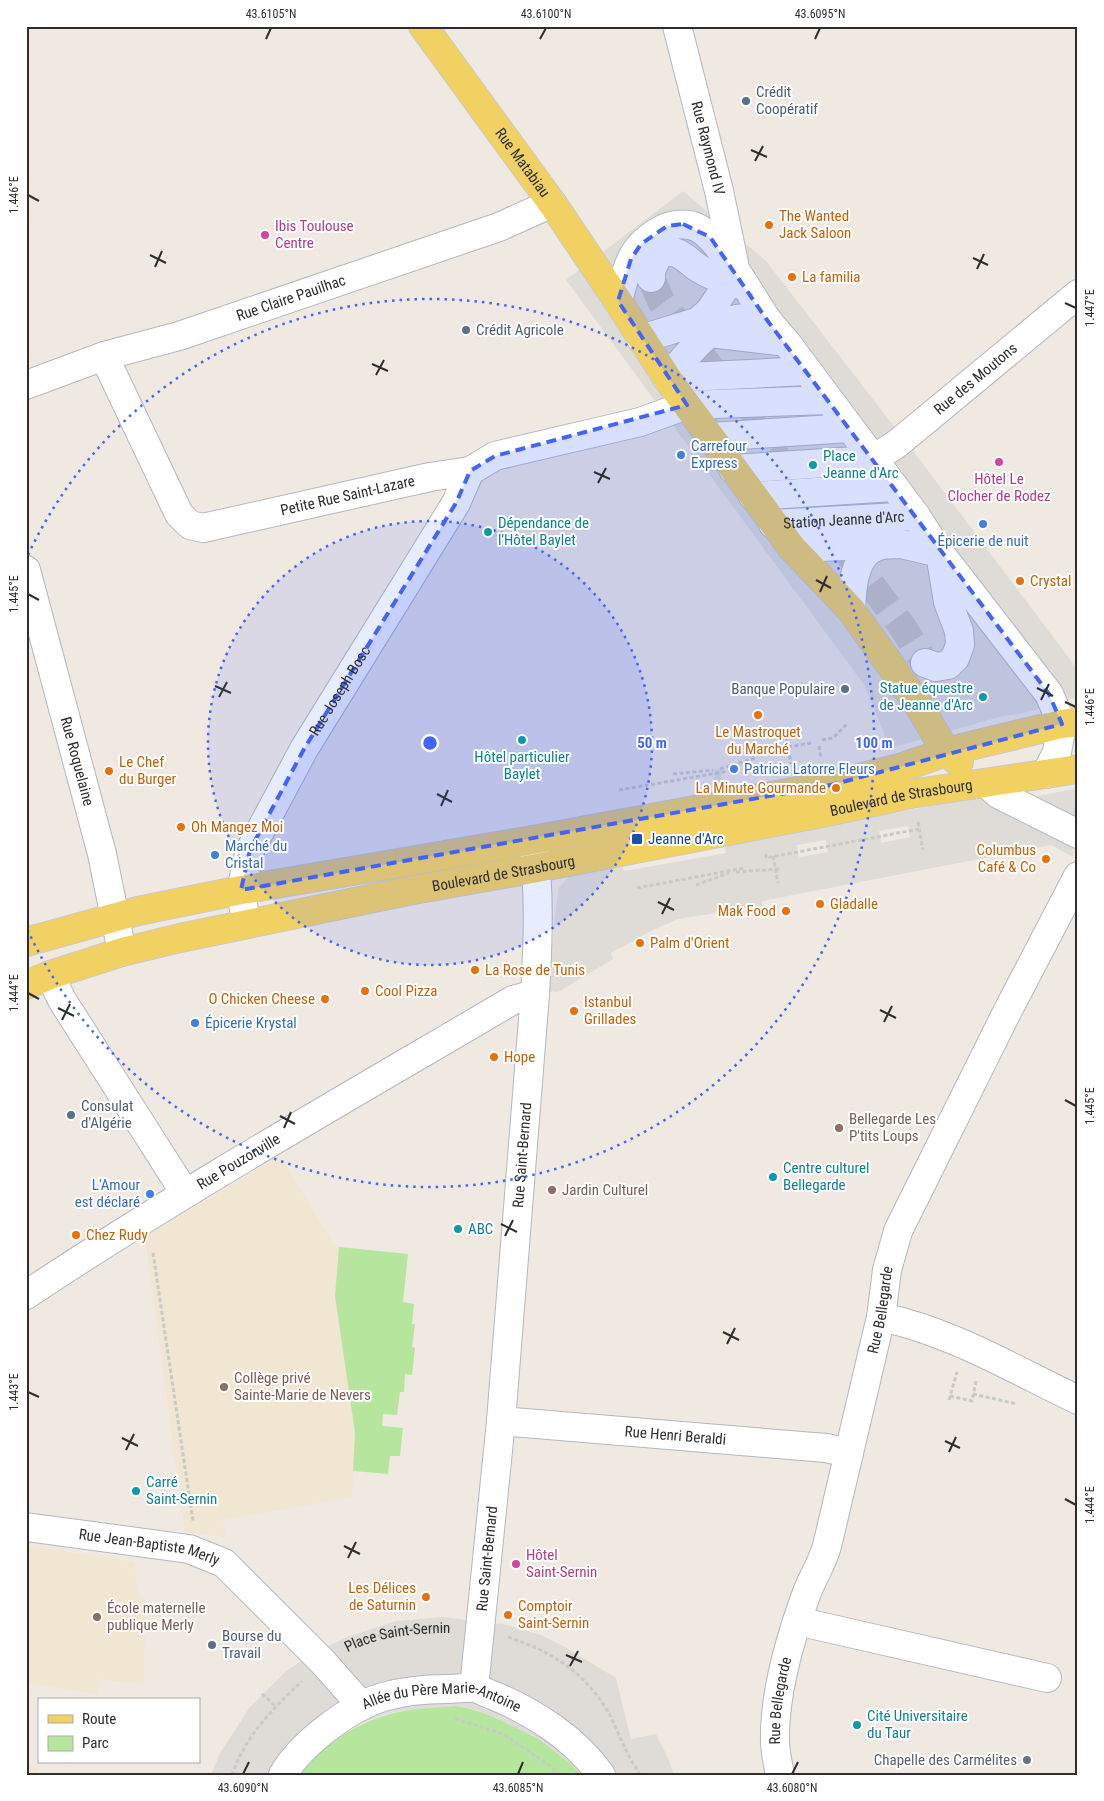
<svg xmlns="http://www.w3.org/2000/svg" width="1104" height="1801" font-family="'Roboto Condensed',sans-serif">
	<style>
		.education { fill: #f0e6d1 }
		.green { fill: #b6e59e }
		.plaza { fill: #dfdcd8; fill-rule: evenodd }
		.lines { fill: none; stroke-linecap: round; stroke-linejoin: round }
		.minor-tunnel { stroke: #c8c4bd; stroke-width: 28; stroke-dasharray: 28 14; stroke-linecap: butt }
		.minor-casing { stroke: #b4b7c1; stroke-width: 30 }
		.major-casing { stroke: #c9c9c9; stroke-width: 30 }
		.path { stroke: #c9c9c9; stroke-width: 3; stroke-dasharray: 4 2.5; stroke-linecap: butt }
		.minor { stroke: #fff; stroke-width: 28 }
		.major { stroke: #f2d163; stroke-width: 28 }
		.marked { fill: #4264fb; fill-opacity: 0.2; stroke: #4264fb; stroke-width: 4; stroke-dasharray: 10 6; stroke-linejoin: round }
		.ticks { fill: none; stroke: #2e2e2e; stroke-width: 2 }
		.ring { fill: none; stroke: #4264fb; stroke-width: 2.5; stroke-dasharray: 2.5 5 }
		.service-dot { fill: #5c6f8a; stroke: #fff; stroke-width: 2 }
		.food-dot { fill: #e8710a; stroke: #fff; stroke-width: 2 }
		.hotel-dot { fill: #d1479c; stroke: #fff; stroke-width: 2 }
		.shop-dot { fill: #3f7fe0; stroke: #fff; stroke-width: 2 }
		.culture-dot { fill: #0f9aa8; stroke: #fff; stroke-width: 2 }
		.transit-dot { fill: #1a4fb4; stroke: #fff; stroke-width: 2 }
		.education-dot { fill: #8d6e63; stroke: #fff; stroke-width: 2 }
		.worship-dot { fill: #6b7280; stroke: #fff; stroke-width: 2 }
		.labels { text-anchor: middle; stroke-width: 4; stroke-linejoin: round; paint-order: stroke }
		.service-label { font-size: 15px; fill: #4e5e75; stroke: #fff; text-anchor: start }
		.street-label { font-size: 15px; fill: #2e2e2e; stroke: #fff }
		.food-label { font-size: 15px; fill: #c56008; stroke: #fff; text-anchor: start }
		.hotel-label { font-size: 15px; fill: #b23c85; stroke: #fff; text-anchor: start }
		.shop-label { font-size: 15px; fill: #366cbe; stroke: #fff; text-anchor: start }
		.culture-label { font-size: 15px; fill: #0d838f; stroke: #fff; text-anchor: start }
		.transit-label { font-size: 15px; fill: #164399; stroke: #fff; text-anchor: start }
		.education-label { font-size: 15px; fill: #785e54; stroke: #fff; text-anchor: start }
		.worship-label { font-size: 15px; fill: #5b616d; stroke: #fff; text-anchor: end }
		.centre { fill: #4264fb; stroke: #fff; stroke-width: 2.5 }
		.ring-label { font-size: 15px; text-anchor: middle; font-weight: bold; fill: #4264fb; stroke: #fff; stroke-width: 4; stroke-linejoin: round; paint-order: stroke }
		.neatline { fill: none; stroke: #2e2e2e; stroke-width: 2 }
		.ticks-label { font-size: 12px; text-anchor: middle; fill: #2e2e2e }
	</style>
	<rect width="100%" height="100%" fill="#efe9e1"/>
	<g class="education">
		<polygon points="280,1156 334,1245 339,1247 335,1296 355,1433 352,1497 223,1520 225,1537 185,1532 145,1236"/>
		<polygon points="26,1546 135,1562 137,1593 145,1598 144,1684 98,1679 97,1694 26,1683"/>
		<polygon points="26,1765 39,1768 37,1775 26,1775"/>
	</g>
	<g class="green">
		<polygon points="339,1247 408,1254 403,1302 414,1304 412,1324 415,1324 412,1347 415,1348 412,1375 405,1374 404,1392 400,1392 397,1415 383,1414 382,1426 403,1428 400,1456 390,1456 388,1474 353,1471 355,1433 335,1296"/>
		<path d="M456,1706C495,1712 557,1743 581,1775H298C304,1766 313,1760 320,1753C361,1716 403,1707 456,1706Z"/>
	</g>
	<g class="plaza">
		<polygon points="683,191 766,261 917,456 1078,670 1078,697 1028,712 999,717 890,748 865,686 566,280"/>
		<path d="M720,769L732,843L979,797L987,799L1074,842L1073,857L1051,845L762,901V906L678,919L653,930L611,953L613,959L558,992L547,991L558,889L570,875L620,865L625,871L726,853L713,770ZM908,826L910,837L881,843L879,831ZM826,840L828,852L799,857L797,845Z"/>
		<polygon points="1078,788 1078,825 1029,798"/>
		<polygon points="442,1617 503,1624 541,1635 565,1647 616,1678 631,1739 656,1734 669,1760 674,1775 581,1775 575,1767 537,1738 491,1716 473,1709 456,1706 406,1710 386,1714 367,1721 350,1729 325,1748 298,1775 211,1775 220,1753 250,1707 286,1671 314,1653 345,1638 396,1621"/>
	</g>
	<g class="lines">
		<polyline class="minor-tunnel" points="651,278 661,301 902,626 925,663"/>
		<g class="minor-casing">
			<g id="minor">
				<path id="s2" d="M677,26L719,191L734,263"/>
				<path d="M651,278V270L659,254C675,248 682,255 694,265C701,270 711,275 719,278C727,282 737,284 746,286"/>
				<path d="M618,301C627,268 630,246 663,229C672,224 686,223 696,227C719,237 751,296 766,318C772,327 779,334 786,342L916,516L940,553L1049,694L1062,724L1057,752L1046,774"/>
				<polyline points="710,333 786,342"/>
				<polyline points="641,339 697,322 709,312 736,272"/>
				<path id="s3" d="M104,356L179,514L190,525L203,528L430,477L470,471L495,456L640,422L687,405L828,400"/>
				<polyline points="667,378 807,371"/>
				<path d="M667,378C684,359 711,323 736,319C747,317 757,319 767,320"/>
				<path id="s4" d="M26,385L104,356L179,336L499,227L552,203"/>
				<polyline points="710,437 849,428"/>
				<path id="s5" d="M733,469L872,460L898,443L1078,294"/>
				<polyline points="753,496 893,487"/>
				<path id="s6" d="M773,524L916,516"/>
				<polyline points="792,548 901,544 940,553 948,602 959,631 960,645 955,658 948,665 936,667 925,663"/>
				<path id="s7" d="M26,570L102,854L122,952"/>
				<path d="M851,610C852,591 853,562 870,550C875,547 880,546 885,543"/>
				<polyline points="986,783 998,794 1078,834"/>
				<path id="s8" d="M246,924L241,890L250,850L304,749L456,503L470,471"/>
				<polyline points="50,975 62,1000 185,1193"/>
				<path id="s9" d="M26,1295C184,1190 350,1096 513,1000L535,994"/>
				<path d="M881,1317C950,1331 1015,1370 1078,1400"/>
				<path id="s10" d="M501,1421L826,1448L849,1453"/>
				<path id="s11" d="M26,1527L189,1549L224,1563L322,1661L362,1706"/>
				<polyline points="797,1621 1047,1678"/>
				<path id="s12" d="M474,1688L501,1421L535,994C538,943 540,891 533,840"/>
				<path id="s13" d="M283,1775C300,1744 350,1707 383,1697C404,1691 426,1689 447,1689C456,1689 466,1687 474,1688C480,1689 486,1693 492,1695C532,1711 575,1738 601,1775"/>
				<path id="s14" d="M780,1775C778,1764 775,1752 775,1741C774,1694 790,1639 806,1595C812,1578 822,1564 827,1546L881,1317L887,1270L898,1231L1006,1014L1078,876"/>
			</g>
		</g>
		<g class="major-casing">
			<g id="major">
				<path id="s15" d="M423,26L552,203L618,301L667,378L792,548L851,610L918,704L946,752L959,762"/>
				<polyline points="26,942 138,911 241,890 533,840 831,785 903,767 946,752 978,744 1062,724 1078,722"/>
				<path id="s16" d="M26,985L50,975L122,952L180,938L408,891L537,868L827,812L910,794L1078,769"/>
			</g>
		</g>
		<g class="path">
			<polyline points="785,730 791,764"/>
			<polyline points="822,740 833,738 848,723"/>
			<polyline points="819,746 821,759"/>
			<polyline points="788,747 811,743"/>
			<polyline points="720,769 755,758"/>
			<polyline points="673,774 713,770"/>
			<polyline points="619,790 729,771"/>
			<polyline points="918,822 923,850"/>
			<polyline points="766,854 766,858 919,829"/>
			<polyline points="773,856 778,883"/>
			<polyline points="736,872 779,869"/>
			<polyline points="696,885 729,873"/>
			<polyline points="637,888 744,868"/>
			<polyline points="153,1253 193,1521"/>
			<polyline points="973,1394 1017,1404"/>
			<polyline points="950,1396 972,1401 976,1381"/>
			<polyline points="949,1400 957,1372"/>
			<path d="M508,1637C552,1652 582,1670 607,1710C614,1722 619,1736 625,1748C629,1757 635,1766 640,1775"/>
			<path id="s1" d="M347,1647C378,1631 417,1628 451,1628"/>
			<polyline points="262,1694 276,1707"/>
			<polyline points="455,1719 501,1733 549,1765 559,1775"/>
			<path d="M232,1775C244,1737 274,1708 302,1681"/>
		</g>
		<use href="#minor" class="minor"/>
		<use href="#major" class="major"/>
	</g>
	<path class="marked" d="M683,224L710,237L767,320L1049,694L1062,724L831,785L241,890L250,850L304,749L456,503L470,471L495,456L687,405L618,301L631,259L641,244L667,226Z"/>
	<path class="ticks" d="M266,39L271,28M540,39L546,28M815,39L820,28M751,150L767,157M755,161L763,146M28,195L39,201M150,255L166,263M973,258L988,265M155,267L162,251M977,269L984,254M1065,303L1076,308M372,364L388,371M376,375L384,360M594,472L610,479M598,483L606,468M816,580L831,588M820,592L827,576M28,594L39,600M215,686L231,693M1037,688L1053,696M219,697L227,682M1041,700L1049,684M1065,702L1076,707M437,794L452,802M441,806L448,790M658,902L674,910M662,914L670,898M28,993L39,999M58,1008L74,1016M880,1010L896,1018M62,1020L70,1004M884,1022L892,1006M1065,1100L1076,1106M280,1116L295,1124M284,1128L291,1112M501,1224L517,1232M505,1236L513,1220M723,1332L739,1340M727,1344L735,1328M28,1392L39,1397M122,1438L138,1446M945,1441L960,1448M126,1450L134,1434M949,1452L956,1437M1065,1499L1076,1505M344,1546L360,1554M348,1558L356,1542M566,1655L582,1662M570,1666L578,1651M243,1774L249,1762M518,1774L523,1762M792,1774L798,1762"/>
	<circle cx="430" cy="743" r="222" fill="#4264fb" fill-opacity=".12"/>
	<g class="ring">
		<circle cx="430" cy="743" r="222"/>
		<path d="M28 555A444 444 0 1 1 28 931"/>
	</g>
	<g class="service-dot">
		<circle cx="746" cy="101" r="5"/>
		<circle cx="466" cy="330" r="5"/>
		<circle cx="845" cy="689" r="5"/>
		<circle cx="71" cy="1115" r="5"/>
		<circle cx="212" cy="1645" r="5"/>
	</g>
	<g class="food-dot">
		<circle cx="769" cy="225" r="5"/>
		<circle cx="792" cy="277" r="5"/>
		<circle cx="1020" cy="581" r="5"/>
		<circle cx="758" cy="715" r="5"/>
		<circle cx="109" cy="771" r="5"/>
		<circle cx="836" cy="788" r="5"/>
		<circle cx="181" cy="827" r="5"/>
		<circle cx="1046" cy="859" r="5"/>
		<circle cx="820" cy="904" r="5"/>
		<circle cx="786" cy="911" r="5"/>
		<circle cx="640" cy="943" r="5"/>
		<circle cx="475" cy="970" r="5"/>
		<circle cx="365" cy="991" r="5"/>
		<circle cx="325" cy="999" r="5"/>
		<circle cx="574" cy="1011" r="5"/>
		<circle cx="494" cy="1057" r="5"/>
		<circle cx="76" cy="1235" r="5"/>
		<circle cx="426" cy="1597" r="5"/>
		<circle cx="508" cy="1615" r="5"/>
	</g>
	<g class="hotel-dot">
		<circle cx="265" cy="235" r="5"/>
		<circle cx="999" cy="462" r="5"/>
		<circle cx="516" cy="1564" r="5"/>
	</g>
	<g class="shop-dot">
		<circle cx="681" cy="455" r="5"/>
		<circle cx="983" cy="524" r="5"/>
		<circle cx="734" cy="769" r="5"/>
		<circle cx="215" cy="855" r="5"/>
		<circle cx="195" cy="1023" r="5"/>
		<circle cx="150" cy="1194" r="5"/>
	</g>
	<g class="culture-dot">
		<circle cx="813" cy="465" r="5"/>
		<circle cx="488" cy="532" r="5"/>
		<circle cx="983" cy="697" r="5"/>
		<circle cx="522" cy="740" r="5"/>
		<circle cx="773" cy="1177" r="5"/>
		<circle cx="458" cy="1229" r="5"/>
		<circle cx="136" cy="1491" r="5"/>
		<circle cx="857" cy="1725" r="5"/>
	</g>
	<rect class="transit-dot" x="631" y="833" width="12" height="12" rx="2.5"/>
	<g class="education-dot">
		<circle cx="839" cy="1128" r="5"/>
		<circle cx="552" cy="1190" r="5"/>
		<circle cx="224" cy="1387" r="5"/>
		<circle cx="97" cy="1617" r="5"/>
	</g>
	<circle class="worship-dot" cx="1027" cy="1760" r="5"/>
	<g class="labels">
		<g class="service-label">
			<text x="756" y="97">Crédit<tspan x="756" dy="17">Coopératif</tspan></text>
			<text x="476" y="335">Crédit Agricole</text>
			<text x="835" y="694" text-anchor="end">Banque Populaire</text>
			<text x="81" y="1111">Consulat<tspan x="81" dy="17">d'Algérie</tspan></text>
			<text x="222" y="1641">Bourse du<tspan x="222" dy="17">Travail</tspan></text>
		</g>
		<g class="street-label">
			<text dy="5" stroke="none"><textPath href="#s2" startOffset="126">Rue Raymond IV</textPath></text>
			<text dy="5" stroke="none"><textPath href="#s15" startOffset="169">Rue Matabiau</textPath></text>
			<text dy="5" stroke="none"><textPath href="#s4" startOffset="279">Rue Claire Pauilhac</textPath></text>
			<text dy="5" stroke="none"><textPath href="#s5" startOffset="271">Rue des Moutons</textPath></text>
			<text dy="5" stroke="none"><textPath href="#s3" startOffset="352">Petite Rue Saint-Lazare</textPath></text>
			<text dy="5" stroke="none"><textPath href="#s6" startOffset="71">Station Jeanne d'Arc</textPath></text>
			<text dy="5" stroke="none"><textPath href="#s8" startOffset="258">Rue Joseph Bosc</textPath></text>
			<text dy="5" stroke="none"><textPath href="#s7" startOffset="198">Rue Roquelaine</textPath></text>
			<text dy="5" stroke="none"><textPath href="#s16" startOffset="896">Boulevard de Strasbourg</textPath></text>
			<text dy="5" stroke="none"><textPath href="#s16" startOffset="491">Boulevard de Strasbourg</textPath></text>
			<text dy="5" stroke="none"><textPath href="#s12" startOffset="535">Rue Saint-Bernard</textPath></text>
			<text dy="5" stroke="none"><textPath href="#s9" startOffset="251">Rue Pouzonville</textPath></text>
			<text dy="5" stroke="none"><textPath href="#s14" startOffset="480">Rue Bellegarde</textPath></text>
			<text dy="5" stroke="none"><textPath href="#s10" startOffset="175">Rue Henri Beraldi</textPath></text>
			<text dy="5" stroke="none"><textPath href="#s11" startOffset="125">Rue Jean-Baptiste Merly</textPath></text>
			<text dy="5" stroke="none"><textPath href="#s12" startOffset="130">Rue Saint-Bernard</textPath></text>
			<text dy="5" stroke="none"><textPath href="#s1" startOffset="52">Place Saint-Sernin</textPath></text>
			<text dy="5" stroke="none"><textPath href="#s14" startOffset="75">Rue Bellegarde</textPath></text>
			<text dy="5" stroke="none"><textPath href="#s13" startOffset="189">Allée du Père Marie-Antoine</textPath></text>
		</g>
		<g class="food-label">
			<text x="779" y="221">The Wanted<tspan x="779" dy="17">Jack Saloon</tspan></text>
			<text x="802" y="282">La familia</text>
			<text x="1030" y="586">Crystal</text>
			<text x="758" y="737" text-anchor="middle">Le Mastroquet<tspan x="758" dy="17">du Marché</tspan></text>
			<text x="119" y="767">Le Chef<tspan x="119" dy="17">du Burger</tspan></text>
			<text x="826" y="793" text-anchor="end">La Minute Gourmande</text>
			<text x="191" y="832">Oh Mangez Moi</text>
			<text x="1036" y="855" text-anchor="end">Columbus<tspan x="1036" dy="17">Café &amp; Co</tspan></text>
			<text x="830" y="909">Gladalle</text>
			<text x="776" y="916" text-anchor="end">Mak Food</text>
			<text x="650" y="948">Palm d'Orient</text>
			<text x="485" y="975">La Rose de Tunis</text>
			<text x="375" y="996">Cool Pizza</text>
			<text x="315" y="1004" text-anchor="end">O Chicken Cheese</text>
			<text x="584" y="1007">Istanbul<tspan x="584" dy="17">Grillades</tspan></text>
			<text x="504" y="1062">Hope</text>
			<text x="86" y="1240">Chez Rudy</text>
			<text x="416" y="1593" text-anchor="end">Les Délices<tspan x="416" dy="17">de Saturnin</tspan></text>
			<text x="518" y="1611">Comptoir<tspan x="518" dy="17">Saint-Sernin</tspan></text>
		</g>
		<g class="hotel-label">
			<text x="275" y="231">Ibis Toulouse<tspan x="275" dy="17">Centre</tspan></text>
			<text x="999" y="484" text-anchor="middle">Hôtel Le<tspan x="999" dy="17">Clocher de Rodez</tspan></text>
			<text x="526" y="1560">Hôtel<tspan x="526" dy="17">Saint-Sernin</tspan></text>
		</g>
		<g class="shop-label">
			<text x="691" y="451">Carrefour<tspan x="691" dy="17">Express</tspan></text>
			<text x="983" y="546" text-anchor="middle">Épicerie de nuit</text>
			<text x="744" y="774">Patricia Latorre Fleurs</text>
			<text x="225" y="851">Marché du<tspan x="225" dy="17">Cristal</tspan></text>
			<text x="205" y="1028">Épicerie Krystal</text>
			<text x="140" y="1190" text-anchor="end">L'Amour<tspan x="140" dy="17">est déclaré</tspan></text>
		</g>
		<g class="culture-label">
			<text x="823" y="461">Place<tspan x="823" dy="17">Jeanne d'Arc</tspan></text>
			<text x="498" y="528">Dépendance de<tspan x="498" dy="17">l'Hôtel Baylet</tspan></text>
			<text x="973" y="693" text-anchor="end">Statue équestre<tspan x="973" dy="17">de Jeanne d'Arc</tspan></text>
			<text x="522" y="762" text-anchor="middle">Hôtel particulier<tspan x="522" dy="17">Baylet</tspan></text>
			<text x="783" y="1173">Centre culturel<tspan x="783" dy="17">Bellegarde</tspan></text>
			<text x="468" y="1234">ABC</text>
			<text x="146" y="1487">Carré<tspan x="146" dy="17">Saint-Sernin</tspan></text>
			<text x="867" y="1721">Cité Universitaire<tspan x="867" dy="17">du Taur</tspan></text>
		</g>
		<g class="transit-label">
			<text x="648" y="844">Jeanne d'Arc</text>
		</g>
		<g class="education-label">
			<text x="849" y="1124">Bellegarde Les<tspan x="849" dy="17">P'tits Loups</tspan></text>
			<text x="562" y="1195">Jardin Culturel</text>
			<text x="234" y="1383">Collège privé<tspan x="234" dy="17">Sainte-Marie de Nevers</tspan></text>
			<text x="107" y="1613">École maternelle<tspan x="107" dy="17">publique Merly</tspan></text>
		</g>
		<g class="worship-label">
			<text x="1017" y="1765">Chapelle des Carmélites</text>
		</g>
	</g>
	<circle cx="430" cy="743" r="8" class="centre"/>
	<g class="ring-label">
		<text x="652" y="748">50 m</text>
		<text x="874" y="748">100 m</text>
	</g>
	<rect width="1104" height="1801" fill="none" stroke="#ffffff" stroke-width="55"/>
	<rect x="38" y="1698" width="162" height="65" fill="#ffffff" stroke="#ababab"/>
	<rect x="48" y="1715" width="25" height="8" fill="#f2d163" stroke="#ababab"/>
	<text x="82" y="1724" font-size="15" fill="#2e2e2e">Route</text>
	<rect x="48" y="1736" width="25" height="15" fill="#b6e59e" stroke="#ababab"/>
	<text x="82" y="1748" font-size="15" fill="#2e2e2e">Parc</text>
	<rect x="28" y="28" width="1048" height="1746" class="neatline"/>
	<g class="ticks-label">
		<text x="271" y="18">43.6105°N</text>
		<text x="546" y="18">43.6100°N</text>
		<text x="820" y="18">43.6095°N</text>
		<text transform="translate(14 195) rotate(-90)" y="4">1.446°E</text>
		<text transform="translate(1090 308) rotate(-90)" y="4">1.447°E</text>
		<text transform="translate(14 594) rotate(-90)" y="4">1.445°E</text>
		<text transform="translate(1090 707) rotate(-90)" y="4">1.446°E</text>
		<text transform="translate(14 993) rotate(-90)" y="4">1.444°E</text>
		<text transform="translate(1090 1106) rotate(-90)" y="4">1.445°E</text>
		<text transform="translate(14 1392) rotate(-90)" y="4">1.443°E</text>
		<text transform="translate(1090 1505) rotate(-90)" y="4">1.444°E</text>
		<text x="243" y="1792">43.6090°N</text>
		<text x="518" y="1792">43.6085°N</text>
		<text x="792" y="1792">43.6080°N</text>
	</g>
</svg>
